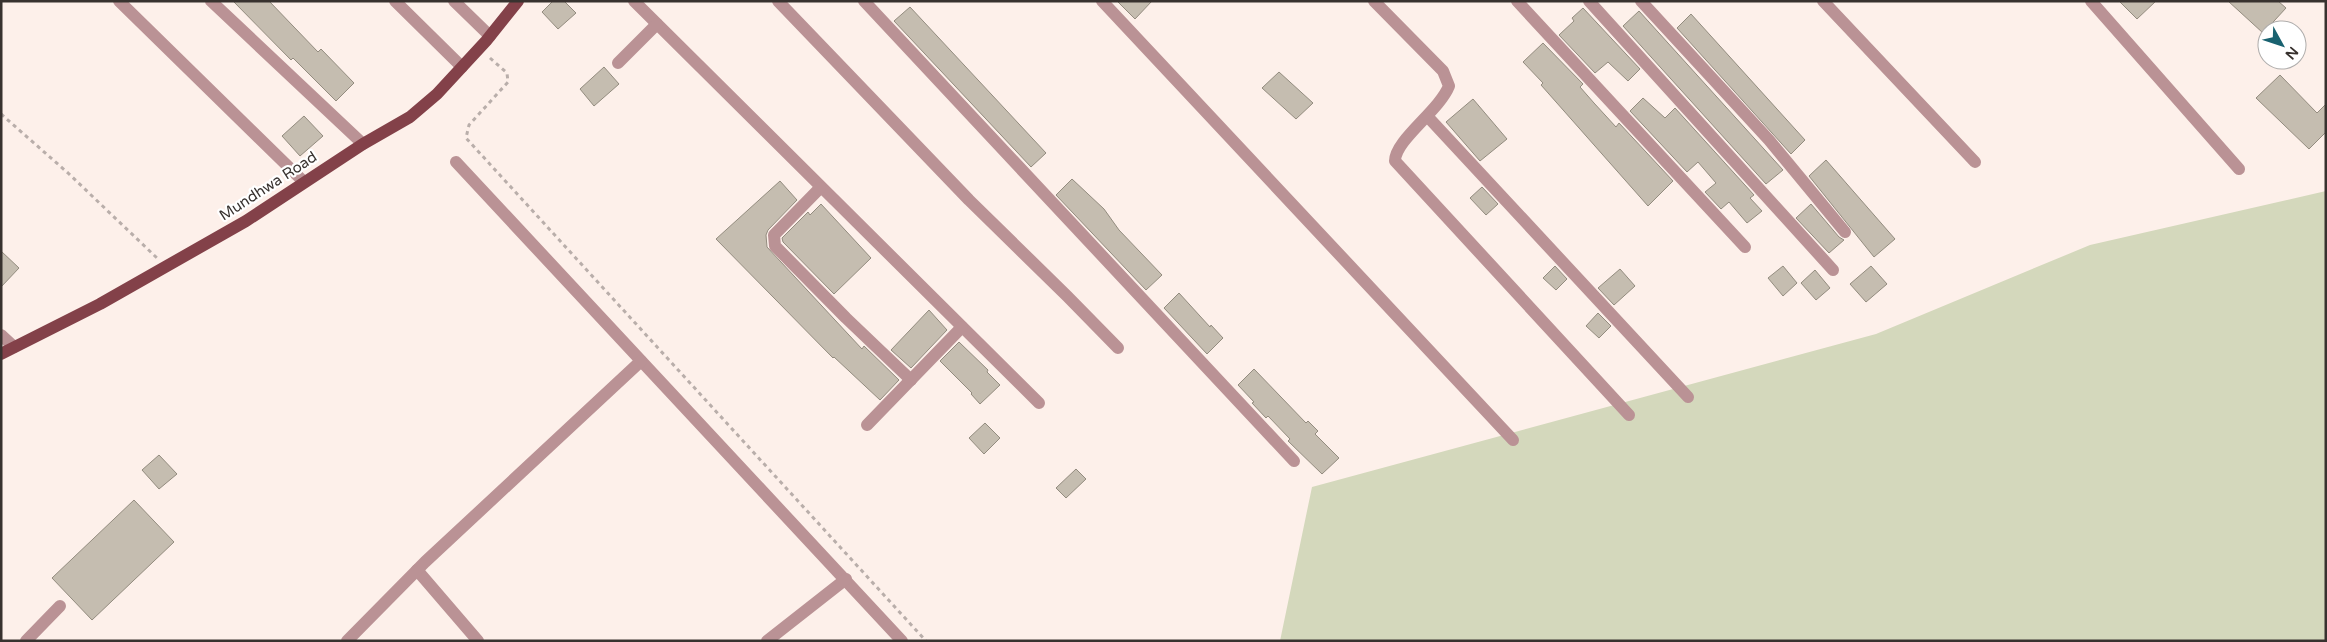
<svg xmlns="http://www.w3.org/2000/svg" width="2327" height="642" font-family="'Varela Round',sans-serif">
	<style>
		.green { fill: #d4d8bc }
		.building { fill: #c5bdb0; stroke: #938c7f }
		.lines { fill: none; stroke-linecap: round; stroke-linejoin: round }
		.path { stroke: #b9aeaa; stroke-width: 3; stroke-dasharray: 4 4; stroke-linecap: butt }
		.minor { stroke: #ba9295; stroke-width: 12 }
		.major { stroke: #834149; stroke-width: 12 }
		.labels { text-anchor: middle; stroke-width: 4.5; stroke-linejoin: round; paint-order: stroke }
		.street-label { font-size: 15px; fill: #38322f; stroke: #fff }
	</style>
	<rect width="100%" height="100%" fill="#fdf0ea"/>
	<polygon class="green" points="2326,191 2326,641 1280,641 1312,487 1876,334 2090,245"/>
	<g class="building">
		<polygon points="233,1 269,1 318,52 321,49 354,83 336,101 293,58 291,60"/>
		<polygon points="553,1 564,1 576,13 558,29 542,12"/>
		<polygon points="1117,1 1152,1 1135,19"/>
		<polygon points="2119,1 2156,1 2137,19"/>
		<polygon points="2228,1 2278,1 2286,8 2263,33"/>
		<polygon points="910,7 1046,153 1031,167 894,21"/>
		<polygon points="1583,8 1640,69 1628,81 1608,62 1595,73 1559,35 1574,21 1572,18"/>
		<polygon points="1639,11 1783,170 1766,184 1623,26"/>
		<polygon points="1691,14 1805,140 1791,154 1677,28"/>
		<polygon points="1543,43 1583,84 1580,87 1594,103 1616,127 1619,123 1673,181 1648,206 1541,85 1543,83 1523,62"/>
		<polygon points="604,67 619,84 594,106 580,89"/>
		<polygon points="1279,72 1313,103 1296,119 1262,88"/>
		<polygon points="2280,75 2317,113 2326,104 2326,132 2309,149 2256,98"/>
		<polygon points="1643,98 1665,118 1675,108 1754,195 1750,198 1762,211 1747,223 1729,202 1721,209 1705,192 1716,183 1698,162 1687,172 1630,111"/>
		<polygon points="1473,99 1507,139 1480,161 1446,122"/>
		<polygon points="304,116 323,136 300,156 282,136"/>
		<polygon points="1826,160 1895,239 1874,257 1809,176"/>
		<polygon points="1072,179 1104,209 1119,230 1162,275 1146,290 1056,195"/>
		<polygon points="780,181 797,200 768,230 766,235 767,247 862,349 864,346 899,380 880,400 834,357 833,358 716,239"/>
		<polygon points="1482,187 1498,204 1486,215 1470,198"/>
		<polygon points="821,204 871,258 834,294 783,242 782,238 808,212 810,215"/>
		<polygon points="1811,204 1839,237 1844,240 1829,253 1796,218"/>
		<polygon points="1,251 19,268 1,287"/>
		<polygon points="1555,266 1567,279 1556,290 1543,278"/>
		<polygon points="1783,266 1797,283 1783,296 1768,278"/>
		<polygon points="1871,266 1887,284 1866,302 1850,284"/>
		<polygon points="1620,269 1635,286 1614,305 1598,288"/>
		<polygon points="1815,270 1830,288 1816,300 1801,283"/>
		<polygon points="1179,293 1210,327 1211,325 1223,338 1207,354 1164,308"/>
		<polygon points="929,310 947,330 911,368 891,350"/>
		<polygon points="1598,313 1611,326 1599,338 1586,326"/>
		<polygon points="959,342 988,370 987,372 1000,385 980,404 971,394 972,393 940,361"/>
		<polygon points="1254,369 1306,423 1308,421 1318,431 1315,434 1339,458 1322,474 1288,441 1290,439 1268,416 1266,418 1252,403 1254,402 1238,385"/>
		<polygon points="985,423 1000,438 984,454 969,438"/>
		<polygon points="159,455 177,474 159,489 142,470"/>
		<polygon points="1076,469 1086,479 1066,498 1056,488"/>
		<polygon points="134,500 174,542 92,620 52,578"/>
	</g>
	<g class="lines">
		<g class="path">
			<polyline points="490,58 507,73 508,82 469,125 466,138 926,641"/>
			<polyline points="1,114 68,173 157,258"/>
		</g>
		<g class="minor">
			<polyline points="119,1 304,182"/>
			<polyline points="211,1 363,144"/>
			<polyline points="395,1 462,67"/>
			<polyline points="454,1 490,36"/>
			<polyline points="634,1 1039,403"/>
			<polyline points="778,1 969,200 1067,296 1118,348"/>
			<polyline points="864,1 1294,461"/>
			<polyline points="1102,1 1513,440"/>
			<path d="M1374,1L1443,71L1449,86C1439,111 1395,140 1395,161L1629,415"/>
			<polyline points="1517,1 1745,247"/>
			<polyline points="1589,1 1833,270"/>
			<polyline points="1641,1 1769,140 1845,232"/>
			<polyline points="1823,1 1975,162"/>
			<polyline points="2091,1 2239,169"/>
			<polyline points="618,63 657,24"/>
			<polyline points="1428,117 1688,397"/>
			<polyline points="456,162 902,641"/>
			<polyline points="820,188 774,235 775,246 846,318 911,380"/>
			<polyline points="1,335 14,347"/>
			<polyline points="867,425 962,327"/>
			<polyline points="417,570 478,641"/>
			<polyline points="26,641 60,606"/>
			<polyline points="347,641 425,562 641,361"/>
			<polyline points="767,641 846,579"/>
		</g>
		<polyline class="major" points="1,354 100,304 246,221 363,144 410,117 437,94 486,41 518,1"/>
	</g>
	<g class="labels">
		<g class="street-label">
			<text transform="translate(268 186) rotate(-33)" y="5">Mundhwa Road</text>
		</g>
	</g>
	<rect width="2327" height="642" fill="none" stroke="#38322f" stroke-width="5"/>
	<g transform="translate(2282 45) rotate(130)"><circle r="24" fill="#ffffff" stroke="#afadac"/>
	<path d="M0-4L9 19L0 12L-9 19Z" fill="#196270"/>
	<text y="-8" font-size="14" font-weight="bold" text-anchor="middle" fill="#38322f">N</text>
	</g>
</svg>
